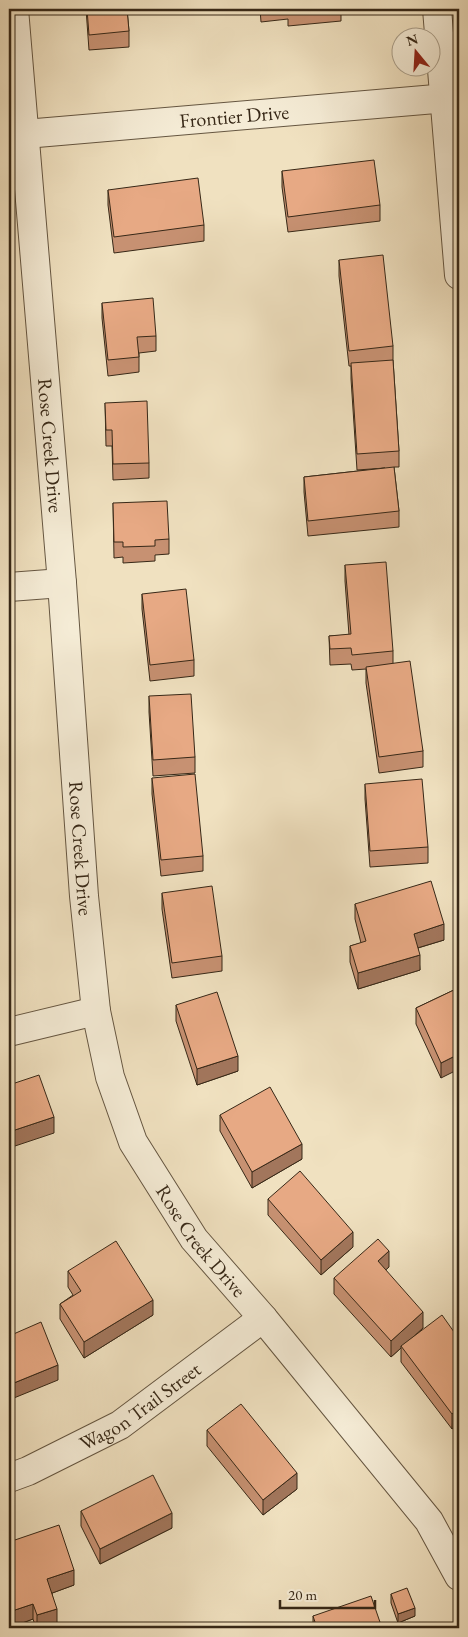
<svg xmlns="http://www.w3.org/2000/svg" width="468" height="1637" font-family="'EB Garamond',serif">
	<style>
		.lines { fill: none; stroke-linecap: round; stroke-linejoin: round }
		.street-casing { stroke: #655641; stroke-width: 30 }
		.street { stroke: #f5ecd6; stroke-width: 28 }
		.wall { fill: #c79172; stroke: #372817 }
		.shaded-wall { fill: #a2765c; stroke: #372817 }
		.building { fill: #e7a984; stroke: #372817 }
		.labels { text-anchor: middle; stroke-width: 4; stroke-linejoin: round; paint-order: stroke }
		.street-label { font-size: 20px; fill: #372817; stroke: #f5ecd6 }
	</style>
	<rect width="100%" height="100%" fill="#f0e1c0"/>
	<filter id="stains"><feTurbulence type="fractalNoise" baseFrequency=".004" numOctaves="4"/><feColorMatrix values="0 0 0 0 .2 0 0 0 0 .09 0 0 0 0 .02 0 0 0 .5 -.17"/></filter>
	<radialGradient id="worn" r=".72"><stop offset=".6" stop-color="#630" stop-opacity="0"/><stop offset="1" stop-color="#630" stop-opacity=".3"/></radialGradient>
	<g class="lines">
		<g class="street-casing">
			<g id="street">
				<path id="s1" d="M14,9L62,583L84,896L96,1011L110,1077L133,1142L194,1239L263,1318L429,1521L459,1576"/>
				<polyline points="437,9 459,275"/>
				<path id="s2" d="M9,132L25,134L459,97"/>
				<polyline points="9,587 62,583"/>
				<polyline points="9,1032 96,1011"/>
				<path id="s3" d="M9,1478L28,1471L120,1425L263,1318"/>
			</g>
		</g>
		<use href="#street" class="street"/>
	</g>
	<g class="wall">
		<polygon points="86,9 127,9 129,31 129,47 89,50"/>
		<polygon points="260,9 341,9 341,21 288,26 288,19 261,22"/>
		<polygon points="282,171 380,205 380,221 288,232 282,187"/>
		<polygon points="108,190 204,225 204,241 114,253 108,205"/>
		<polygon points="339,260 393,346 393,360 399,451 399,467 394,467 399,511 399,527 308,536 304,492 304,477 385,468 357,470 351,379 351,366 349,366 339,276"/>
		<polygon points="102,303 156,336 156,351 139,353 139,372 108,376 102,318"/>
		<polygon points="105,403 149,463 149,478 113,480 112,446 106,446"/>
		<polygon points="113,503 169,539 169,554 155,555 155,561 123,563 123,557 114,558"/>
		<polygon points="345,565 393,651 393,663 423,751 423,767 379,773 366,683 366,669 352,670 351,664 330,665 329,636 349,635 345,581"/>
		<polygon points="142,594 194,660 194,676 150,681 142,609"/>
		<polygon points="149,696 195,757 195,773 153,776 149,712"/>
		<polygon points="152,778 203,856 203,871 161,876 152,794"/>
		<polygon points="365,784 428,847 428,863 370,867 365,799"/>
		<polygon points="162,893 222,956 222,971 172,978 162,909"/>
		<polygon points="355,904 444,940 418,948 420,970 358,989 350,962 350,946 361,943 355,919"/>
		<polygon points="9,929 10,937 10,953 9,953"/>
		<polygon points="456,989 441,1078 416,1024 416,1008"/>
		<polygon points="176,1005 238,1071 197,1085 176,1021"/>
		<polygon points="220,1115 302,1159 252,1188 220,1131"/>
		<polygon points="268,1199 353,1247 321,1275 268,1215"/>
		<polygon points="389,1267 385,1270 423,1328 414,1337 459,1339 452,1429 401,1362 401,1348 391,1357 334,1294 334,1278"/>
		<polygon points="68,1271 153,1315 84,1358 60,1319 60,1304 73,1295 68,1287"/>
		<polygon points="207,1430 297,1489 263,1515 207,1446"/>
		<polygon points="81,1511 172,1528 100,1564 81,1526"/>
		<polygon points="9,1542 74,1585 52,1593 57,1624 45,1628 36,1628 33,1619 9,1628"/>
		<polygon points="391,1594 415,1616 398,1623 391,1603"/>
		<polygon points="313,1616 382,1628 313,1628"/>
	</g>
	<g class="shaded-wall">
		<polygon points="444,924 444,940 414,949 414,934"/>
		<polygon points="420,955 420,970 358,989 358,973"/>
		<polygon points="459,1054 459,1069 441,1078 441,1063"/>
		<polygon points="238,1056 238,1071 197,1085 197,1069"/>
		<polygon points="54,1117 54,1133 9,1148 9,1132"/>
		<polygon points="302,1144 302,1159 252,1188 252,1172"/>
		<polygon points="353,1232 353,1247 321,1275 321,1260"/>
		<polygon points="389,1251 389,1267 378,1277 378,1261"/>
		<polygon points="153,1300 153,1315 84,1358 84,1342"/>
		<polygon points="423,1312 423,1328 402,1347 401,1346 401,1348 391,1357 391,1341"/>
		<polygon points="58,1365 58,1380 9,1400 9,1385"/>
		<polygon points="459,1408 459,1424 452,1429 452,1414"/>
		<polygon points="297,1473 297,1489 263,1515 263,1500"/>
		<polygon points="172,1513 172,1528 100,1564 100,1549"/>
		<polygon points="74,1570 74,1585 47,1595 47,1579"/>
		<polygon points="33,1604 33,1619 9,1628 9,1612"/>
		<polygon points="415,1608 415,1616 398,1623 398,1614"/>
		<polygon points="57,1609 57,1624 45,1628 37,1628 37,1615"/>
	</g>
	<g class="building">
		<polygon points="87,9 127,9 129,31 89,35"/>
		<polygon points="288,9 304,9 288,10"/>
		<polygon points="374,160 380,205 288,217 282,171"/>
		<polygon points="198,178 204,225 114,237 108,190"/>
		<polygon points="383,255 393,346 349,351 339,260"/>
		<polygon points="153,298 156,336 137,337 139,357 108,360 102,303"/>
		<polygon points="393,360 399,451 357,454 351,363"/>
		<polygon points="147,401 149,463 113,464 112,430 106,430 105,403"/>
		<polygon points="394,467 399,511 308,521 304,477"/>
		<polygon points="167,501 169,539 155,540 155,546 123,547 123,542 114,542 113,503"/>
		<polygon points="386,562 393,651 352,655 351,648 330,649 329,636 351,634 345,565"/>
		<polygon points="186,589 194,660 150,665 142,594"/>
		<polygon points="410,661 423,751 379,757 366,667"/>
		<polygon points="191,694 195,757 153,760 149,696"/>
		<polygon points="195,774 203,856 161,860 152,778"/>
		<polygon points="422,779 428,847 370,851 365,784"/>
		<polygon points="431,881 444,924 414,934 420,955 358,973 350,946 366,941 355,904"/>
		<polygon points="212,886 222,956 172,963 162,893"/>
		<polygon points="456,989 459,997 459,1054 441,1063 416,1008"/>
		<polygon points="217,992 238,1056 197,1069 176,1005"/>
		<polygon points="39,1075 54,1117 9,1132 9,1085"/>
		<polygon points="270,1087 302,1144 252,1172 220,1115"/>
		<polygon points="300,1171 353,1232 321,1260 268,1199"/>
		<polygon points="378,1239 389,1251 378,1261 423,1312 391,1341 334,1278"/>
		<polygon points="116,1241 153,1300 84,1342 60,1304 81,1291 68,1271"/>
		<polygon points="442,1315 459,1339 459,1408 452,1414 401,1346"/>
		<polygon points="41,1322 58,1365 9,1385 9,1336"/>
		<polygon points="241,1404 297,1473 263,1500 207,1430"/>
		<polygon points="153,1475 172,1513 100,1549 81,1511"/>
		<polygon points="59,1525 74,1570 47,1579 57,1609 37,1615 33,1604 9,1612 9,1542"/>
		<polygon points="407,1588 415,1608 398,1614 391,1594"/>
		<polygon points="371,1596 382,1628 317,1628 313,1616"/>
		<polygon points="404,1625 405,1628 396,1628"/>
	</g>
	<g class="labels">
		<g class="street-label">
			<text dy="7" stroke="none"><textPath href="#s2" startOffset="226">Frontier Drive</textPath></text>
			<text dy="7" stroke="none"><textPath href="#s1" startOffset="438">Rose Creek Drive</textPath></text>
			<text dy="7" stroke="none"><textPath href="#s1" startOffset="842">Rose Creek Drive</textPath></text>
			<text dy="7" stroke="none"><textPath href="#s1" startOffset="1262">Rose Creek Drive</textPath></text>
			<text dy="7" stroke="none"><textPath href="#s3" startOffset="150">Wagon Trail Street</textPath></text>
		</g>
	</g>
	<rect width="468" height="1637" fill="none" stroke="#f0e1c0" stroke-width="30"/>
	<rect x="10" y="10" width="448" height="1617" fill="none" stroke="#372817" stroke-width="2.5"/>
	<rect x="15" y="15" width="438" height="1607" fill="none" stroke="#372817"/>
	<g transform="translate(416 52) rotate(342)"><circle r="24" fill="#f5ecd6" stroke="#a99e8a"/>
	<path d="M0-4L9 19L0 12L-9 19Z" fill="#8f2418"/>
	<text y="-8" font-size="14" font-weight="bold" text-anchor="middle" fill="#372817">N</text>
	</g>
	<path d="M280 1600v8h95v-8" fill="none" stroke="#372817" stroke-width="2.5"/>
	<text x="288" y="1600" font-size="15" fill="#372817" stroke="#f5ecd6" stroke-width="4" paint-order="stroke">20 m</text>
	<rect width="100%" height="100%" filter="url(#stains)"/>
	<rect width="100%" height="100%" fill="url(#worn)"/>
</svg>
